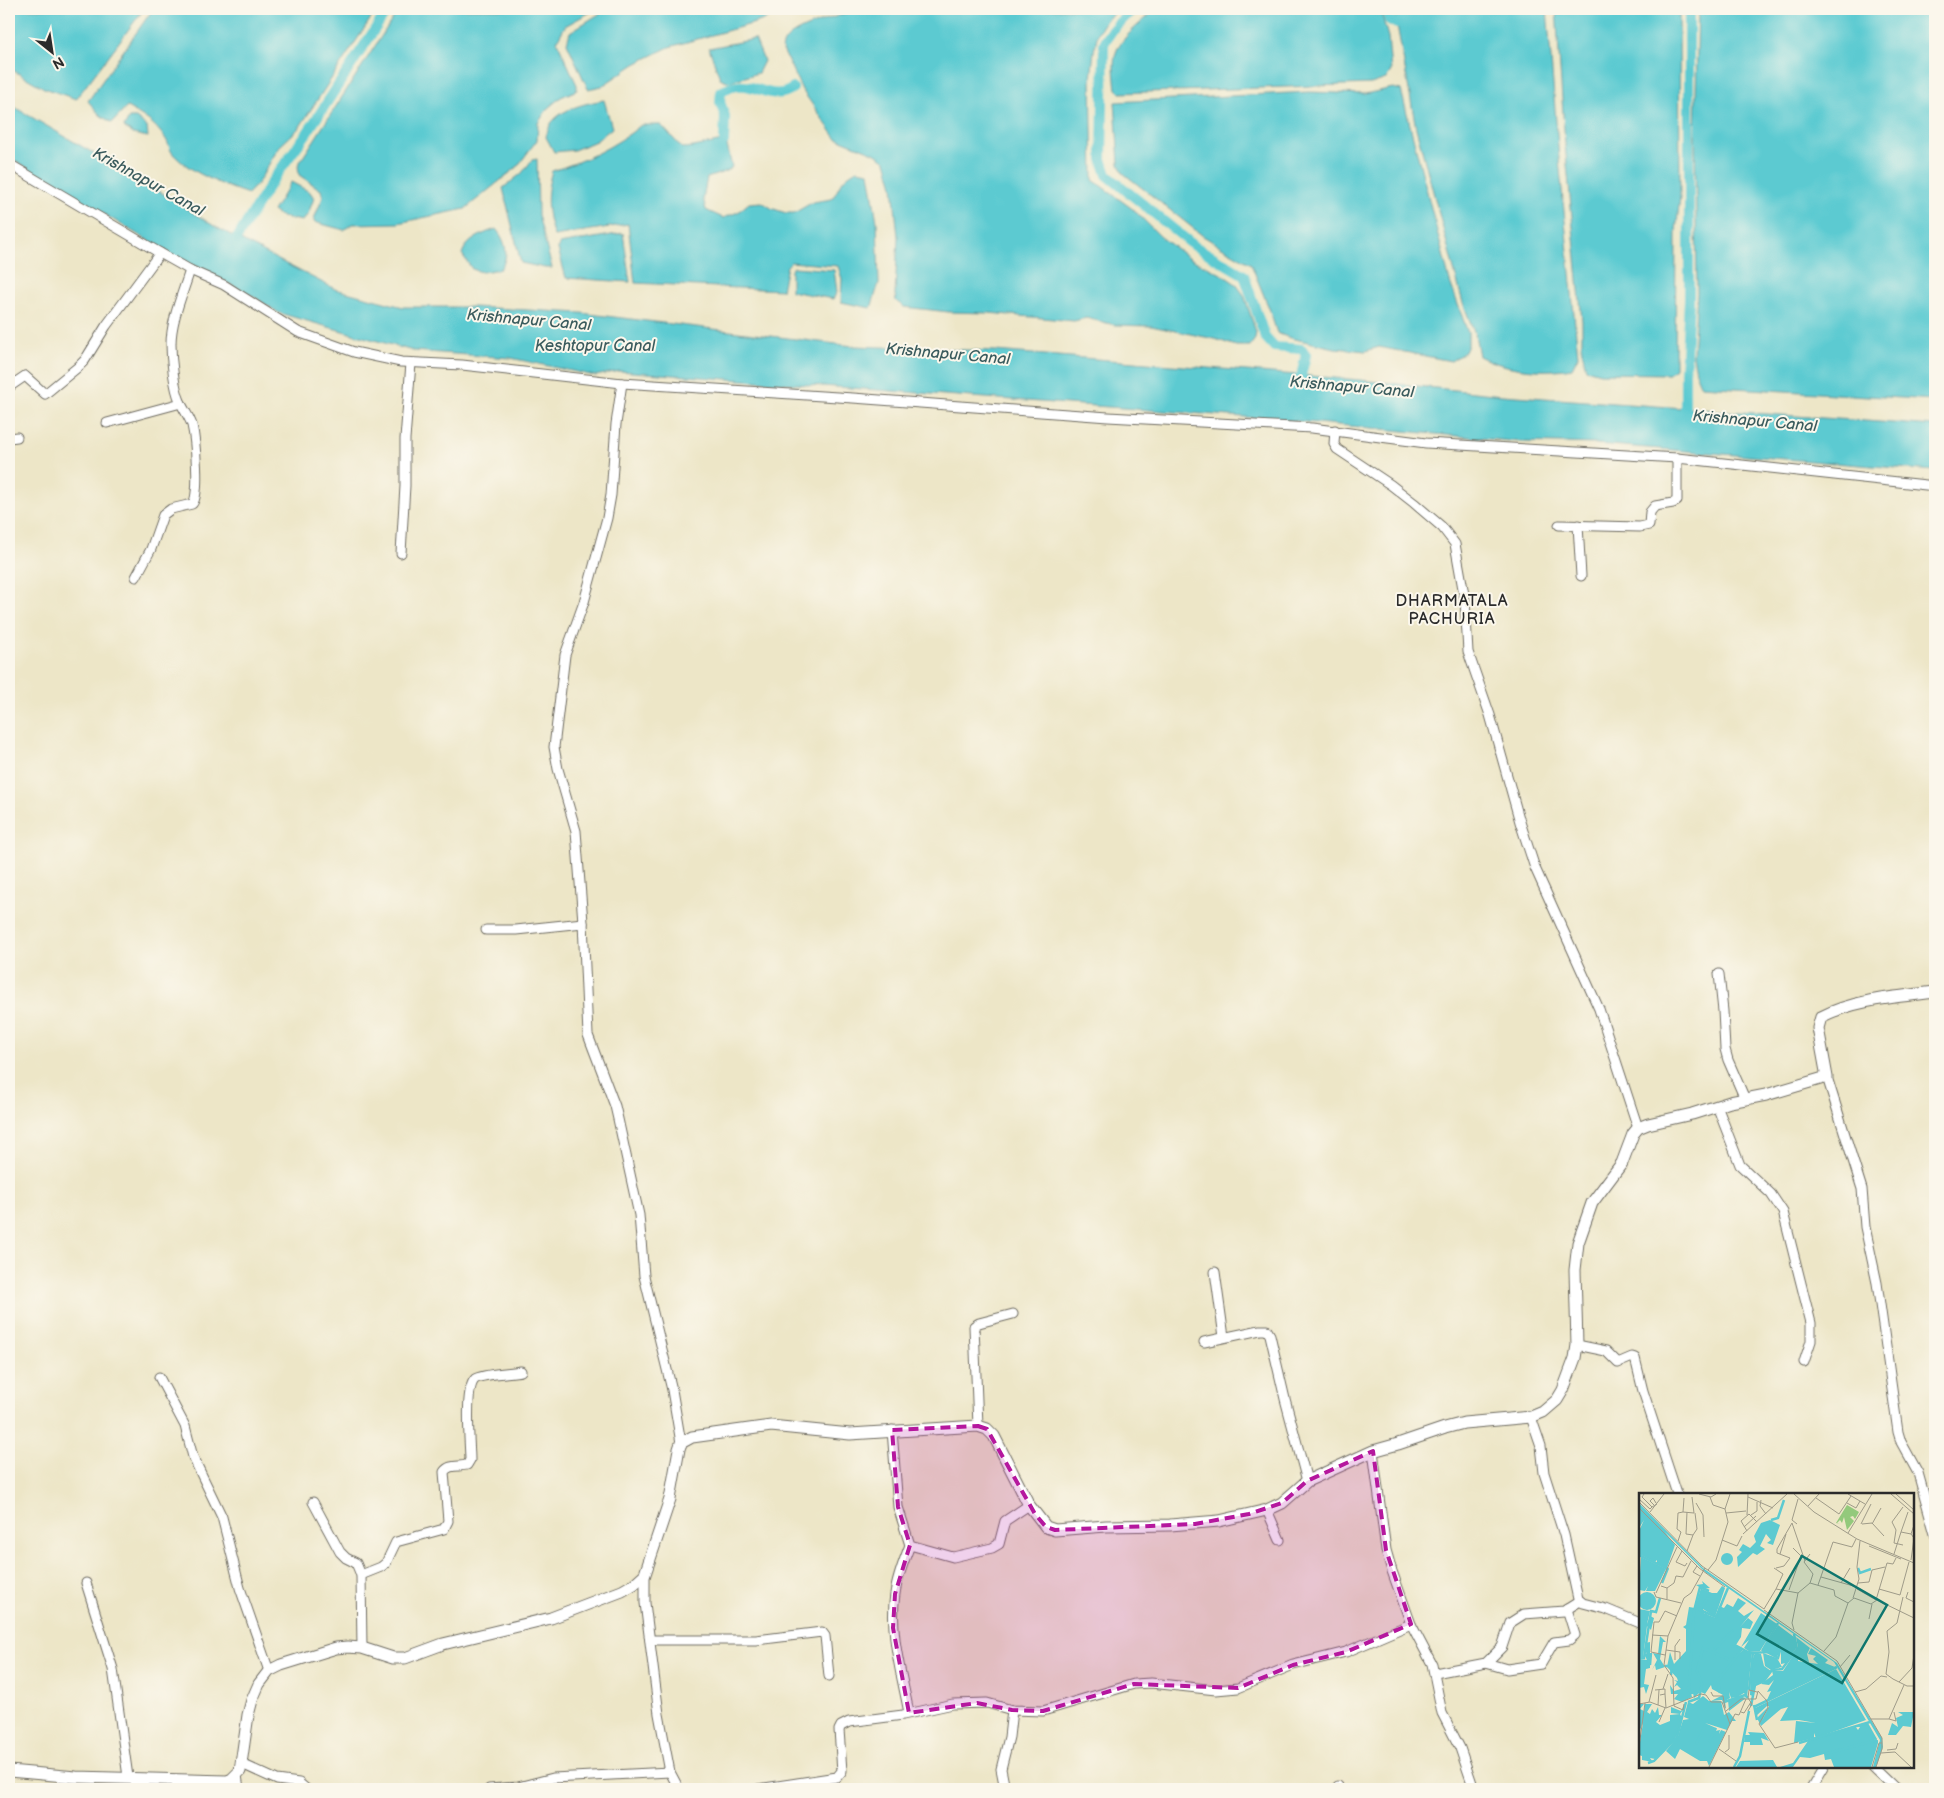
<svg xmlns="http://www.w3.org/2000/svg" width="1944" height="1798" font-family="'Balsamiq Sans',sans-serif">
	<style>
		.water { fill: #5ccad1; stroke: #447a7e }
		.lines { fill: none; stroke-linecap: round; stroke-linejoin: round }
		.canal { stroke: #5ccad1; stroke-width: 10 }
		.street-casing { stroke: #6f6c62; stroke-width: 11 }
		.secondary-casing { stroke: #6f6c62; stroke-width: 13 }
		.street { stroke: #fff; stroke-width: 9 }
		.secondary { stroke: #fff; stroke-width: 11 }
		.marked { fill: #b5179e; fill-opacity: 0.2; stroke: #b5179e; stroke-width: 4; stroke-dasharray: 10 6; stroke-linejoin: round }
		.labels { text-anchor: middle; stroke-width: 4; stroke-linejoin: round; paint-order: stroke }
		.water-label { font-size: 16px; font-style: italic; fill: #3a5b5d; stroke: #fbf7ec }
		.neighbourhood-label { font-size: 16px; letter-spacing: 1px; fill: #2b2b2b; stroke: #fbf7ec }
		.inset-river { fill: none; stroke: #5ccad1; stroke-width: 2.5 }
		.inset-road { fill: none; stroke: #9f9b89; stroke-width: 1 }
		.view { fill: #0f766e; fill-opacity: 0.15; stroke: #0f766e; stroke-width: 2.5 }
		.inset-edge { fill: none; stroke: #2b2b2b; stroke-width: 2.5 }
	</style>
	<rect width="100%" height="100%" fill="#fbf7ec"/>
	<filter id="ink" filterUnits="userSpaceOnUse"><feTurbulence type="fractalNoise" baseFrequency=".02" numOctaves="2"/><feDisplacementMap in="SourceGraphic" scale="10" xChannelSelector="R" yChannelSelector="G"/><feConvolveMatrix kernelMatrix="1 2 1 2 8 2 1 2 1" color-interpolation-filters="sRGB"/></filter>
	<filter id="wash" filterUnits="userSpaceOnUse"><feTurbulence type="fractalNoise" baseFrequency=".0096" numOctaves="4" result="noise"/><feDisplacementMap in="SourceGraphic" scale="20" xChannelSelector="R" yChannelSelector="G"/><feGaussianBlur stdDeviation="1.12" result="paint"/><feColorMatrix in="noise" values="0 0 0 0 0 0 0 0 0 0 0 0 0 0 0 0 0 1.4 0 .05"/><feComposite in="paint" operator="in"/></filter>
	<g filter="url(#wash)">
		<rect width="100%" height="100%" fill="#ede6c7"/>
		<g class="water">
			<polygon points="9,9 144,9 76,99 44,88 9,68"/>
			<path d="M153,9H377L299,128L279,147L258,183L248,194C225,186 191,173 174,155C169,150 169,143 165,138C153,121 144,117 127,107L112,123L100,115L88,101Z"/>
			<polygon points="399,9 596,9 565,26 557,41 577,85 577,90 561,97 548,108 538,123 537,140 517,167 465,209 398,223 352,224 344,230 314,222 314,219 323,197 321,190 299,175 298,165"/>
			<polygon points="607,9 794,9 755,23 669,47 635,64 602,86 588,89 567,43 570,32"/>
			<path d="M863,9H1120L1107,19L1098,33L1094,51L1091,79L1093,180L1134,210L1161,237L1189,258L1223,275L1236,284L1244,295L1256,332L1255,339L1250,346H1236L1215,339L1151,326L1115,325L1086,318L1074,321L989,313L949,312L904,307L896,301L895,294L898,237L893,186L886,161L874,153L836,138L802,90L782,48C783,45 784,42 786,40C795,27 847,13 863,9Z"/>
			<path d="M1155,9H1380L1388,37L1391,71L1386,79L1371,84L1120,93L1116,89C1112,55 1112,49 1138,25C1144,20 1150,15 1155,9Z"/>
			<path d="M1394,9H1547L1559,159L1578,356L1572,368C1543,373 1506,370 1479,356L1475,334L1463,303L1416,128Z"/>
			<polygon points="1556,9 1679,9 1680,197 1676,231 1675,368 1669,374 1600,373 1586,369 1582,350 1582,321 1565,144"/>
			<polygon points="1698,9 1935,9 1935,400 1701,386 1697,377 1693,356 1697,293 1695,136"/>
			<polygon points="755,39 764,61 758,73 729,82 720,78 709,48"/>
			<polygon points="1393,88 1401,90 1450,282 1468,333 1468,345 1465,352 1451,361 1379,347 1366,351 1335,348 1290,338 1277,333 1269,308 1251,264 1203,236 1123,173 1119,164 1115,102 1309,92 1365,94"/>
			<path d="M604,100L612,128L596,141L574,150L554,152L546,137C547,133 549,126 552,122C563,108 587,103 604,100Z"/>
			<polygon points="9,104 162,193 214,226 286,264 335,289 403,307 474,307 581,313 853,346 995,351 1360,380 1502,395 1935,426 1935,471 1598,444 1521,442 1285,420 619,371 595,376 511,358 413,351 279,313 254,297 167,252 9,157"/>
			<polygon points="129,118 136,118 147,127 148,137 133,134 124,127"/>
			<path d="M641,125H661L682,148C697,148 711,142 726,141L732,167L727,171L707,178L703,198L706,210L723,218L738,212L749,203L762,202L771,208L786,213H794L813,202L832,199C842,184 839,180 857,170L869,172L877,222L879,283L871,308L841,302L842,279L838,266L791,262L787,266L782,290L635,283L628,224L554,236C546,214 545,193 552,171C584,161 615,147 641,125Z"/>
			<polygon points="537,159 538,215 552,268 545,268 521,263 503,188 522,173 532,160"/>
			<polygon points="291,182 310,192 314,198 308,214 302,221 282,217 273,211"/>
			<path d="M496,229C506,241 510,256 500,269L482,272L472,269L462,254C466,240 484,233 496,229Z"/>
			<polygon points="623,233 630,282 566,278 558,249 559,244"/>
			<polygon points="794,267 834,270 837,292 833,299 791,291 791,270"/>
		</g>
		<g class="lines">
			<g class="canal">
				<path d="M1136,9C1121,19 1112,28 1104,44L1102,159L1107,175L1193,245L1244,275L1265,337L1274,347L1302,349L1306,355L1301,376"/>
				<polyline points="1386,9 1389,20 1397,24"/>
				<path d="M724,141L725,116L720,102L721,92C725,90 728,88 732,87C754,80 772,104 793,88"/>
				<polyline points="237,238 272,181 307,133 388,9"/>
				<polyline points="1685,408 1685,373 1689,300 1689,9"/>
			</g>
		</g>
	</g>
	<g filter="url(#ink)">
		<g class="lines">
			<g class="street-casing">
				<g id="street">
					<polyline points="9,164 160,253 190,270 224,285 298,332 354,352 401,362 462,365 622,383 853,398 1108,417 1312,428 1426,443 1677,458 1935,486"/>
					<polyline points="622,383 616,424 611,495 607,518 584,602 565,655 554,747 558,769 576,831 583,922 588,1035 615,1106 618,1119 639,1215 644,1276 672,1390 681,1443"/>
					<polyline points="9,387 25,376 45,394 78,367 85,360 106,326 160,253"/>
					<polyline points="107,423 181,403"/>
					<polyline points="1335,430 1334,444 1337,449 1391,485 1414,503 1442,527 1455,544 1465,600 1468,652 1490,715 1520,822 1535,868 1599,1009 1638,1128"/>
					<polyline points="9,438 17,437"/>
					<polyline points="1559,525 1640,527 1649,525 1650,512 1655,506 1673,503 1677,501 1677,458"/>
					<polyline points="1578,525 1581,576"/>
					<polyline points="401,553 405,486 405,439 411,363"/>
					<path d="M136,577L151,549L163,515L171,509L192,504C201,497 195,438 192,425C189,416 183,409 180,401C174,387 171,360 171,344C171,320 183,293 190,270"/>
					<polyline points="486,930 516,930 583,923"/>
					<polyline points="1719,974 1723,1011 1725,1049 1728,1060 1745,1099"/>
					<polyline points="1827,1077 1862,1189 1865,1227 1877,1283 1898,1432 1901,1442 1918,1473 1935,1534"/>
					<polyline points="1717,1106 1740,1165 1771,1194 1783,1212 1811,1323 1811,1341 1804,1362"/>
					<polyline points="1215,1272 1224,1337"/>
					<polyline points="1204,1342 1260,1330 1267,1330 1270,1335 1285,1399 1307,1481"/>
					<polyline points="1577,1345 1606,1351 1618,1363 1632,1357 1635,1358 1643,1391 1677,1494"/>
					<polyline points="159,1377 185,1426 193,1457 222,1517 240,1588 269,1671"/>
					<polyline points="1531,1417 1541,1446 1544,1473 1564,1535 1578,1599 1583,1603 1606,1609 1640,1623"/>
					<polyline points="978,1426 974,1326 979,1323 1013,1314"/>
					<polyline points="892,1430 898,1507 910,1545 953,1557 992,1548 999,1544 1005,1521 1029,1505"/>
					<polyline points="1373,1451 1386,1550 1392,1571 1411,1624 1432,1664 1442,1713 1460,1748 1474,1789"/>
					<polyline points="313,1502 340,1552 346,1558 356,1563 361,1575 362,1648"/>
					<polyline points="1267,1510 1280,1540"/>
					<polyline points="645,1574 645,1603 659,1714 670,1772 679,1789"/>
					<path d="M361,1575L381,1567L386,1563L396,1542L444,1529L448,1521L444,1472C449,1464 458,1467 467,1465L470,1460C470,1445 464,1389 475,1379C482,1374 511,1373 521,1371"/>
					<polyline points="86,1583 113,1669 128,1777"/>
					<polyline points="650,1640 756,1640 822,1632 825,1636 829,1676"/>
					<polyline points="1486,1663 1507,1669 1541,1664 1554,1642 1569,1640 1575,1635 1567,1609"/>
					<polyline points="1435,1673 1486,1663 1502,1647 1510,1623 1524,1614 1564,1611 1580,1601"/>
					<path d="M909,1713C902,1675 889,1633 895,1594C897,1577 904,1561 910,1545"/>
					<polyline points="242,1764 277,1780 299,1783 306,1789"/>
					<polyline points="1873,1767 1896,1789"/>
					<polyline points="237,1775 239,1789"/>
					<polyline points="1338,1786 1338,1789"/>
					<polyline points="489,1789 518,1787 553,1778 670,1772"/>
					<polyline points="758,1789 837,1777 842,1771 839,1730 841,1726 849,1722 903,1715 953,1704 987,1703 1012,1710 1043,1711 1134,1684 1151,1683 1216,1690 1238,1688 1293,1665 1346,1652 1411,1624"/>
					<polyline points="1005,1789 1001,1769 1009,1737 1012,1710"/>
					<polyline points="1811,1789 1824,1767"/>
				</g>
			</g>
			<g class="secondary-casing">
				<path id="secondary" d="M9,1771L76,1777L227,1781L232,1779L240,1771L248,1715L252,1700L259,1684L269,1671L281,1665L336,1648L347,1647L362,1648L393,1658H405L443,1644L551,1618L622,1591L634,1584L645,1574L670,1499L679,1449L681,1443L692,1437L771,1426L850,1434L978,1426L987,1429L994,1436L1029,1505L1046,1527L1055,1530L1106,1526L1170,1525L1219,1521L1267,1510L1282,1503L1307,1481L1373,1451L1398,1444L1445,1428L1464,1423L1531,1417L1543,1412L1557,1400L1563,1390L1575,1358L1577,1345L1575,1270L1578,1243L1592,1203L1622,1163L1633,1134L1638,1128L1648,1124L1692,1114L1730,1102L1766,1095L1827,1077L1818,1028L1821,1017C1855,999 1898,997 1935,992"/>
			</g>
			<use href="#street" class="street"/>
			<use href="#secondary" class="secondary"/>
		</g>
	</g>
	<path class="marked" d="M978,1426L987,1429L1035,1514L1046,1527L1055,1530L1195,1524L1249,1514L1282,1503L1307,1481L1373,1451L1386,1550L1411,1624L1346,1652L1293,1665L1238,1688L1134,1684L1043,1711L1012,1710L977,1703L909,1713L893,1628L895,1594L910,1545L898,1507L892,1430Z"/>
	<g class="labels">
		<g class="water-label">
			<text transform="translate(149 181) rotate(29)" y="6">Krishnapur Canal</text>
			<text transform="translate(529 319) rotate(5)" y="6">Krishnapur Canal</text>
			<text x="595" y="351">Keshtopur Canal</text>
			<text transform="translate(948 353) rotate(5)" y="6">Krishnapur Canal</text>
			<text transform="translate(1352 386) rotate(5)" y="6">Krishnapur Canal</text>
			<text transform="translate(1755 420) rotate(5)" y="6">Krishnapur Canal</text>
		</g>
		<g class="neighbourhood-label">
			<text x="1452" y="606">DHARMATALA<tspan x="1452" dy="18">PACHURIA</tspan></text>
		</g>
	</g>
	<g transform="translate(1639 1493)">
		<rect width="275" height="275" fill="#ede6c7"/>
		<path d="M208,12L220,19L216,26L214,23L211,24L215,28L208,37L205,24L203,30L201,27L198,30L201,31L197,30Z" fill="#93c97c"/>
		<path d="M0,10L64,75L198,170L243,245L244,254L237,274H234L241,247L195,169L66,79L26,39L36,52L28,75L18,70V67L16,69L0,61V38L5,27L0,35ZM131,27L141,32L134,52L128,50L132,47L127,41L121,53L126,56L118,62L114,60L99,74L98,64L103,59L100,57L104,51L111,55L117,49L115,43L122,30ZM82 66a6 6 0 1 1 12 0a6 6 0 1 1-12 0ZM2,64L27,76L16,98H7L9,93L6,98L0,97ZM63,88L71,95L63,96L73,100H78L83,93L86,95L76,124L64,116L67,124V121L77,125L80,113L85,115L88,111L94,114L99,105L107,110L99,118L105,123L115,117L101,134L109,125L114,129L111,136L103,135L102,144L97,152L94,150L102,156L98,163L104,157L113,159L108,205L105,200L100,203L107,205L90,218L89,207L98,204L92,205L90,199L91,205L86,208L87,217L83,207L72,208L84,202L73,196L72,192L66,201L62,199L63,193L60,200L55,205L54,200H52L53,204L43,209L35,206L39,201H32L31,192L35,198L42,196L38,192L35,194L38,189L35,187L39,188L38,185L28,174L31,159L35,171L47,158V136L44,134L47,132L50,114L56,115L62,95L57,92L64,91ZM-1 108a9 9 0 1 1 18 0a9 9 0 1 1-18 0ZM0,116L11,118L8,131L11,123L15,125L12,137L8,133L4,165L0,164ZM122,120L138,131L121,158L111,159L105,155L110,147L102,154ZM139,132L155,144L158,154L147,170L142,171V155L138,164L123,158ZM21,143L27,149H24L21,166L26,174L17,177L16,172L13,177L18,167L14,160L19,161ZM157,144L171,155L168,161L170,169L159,167V168L179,171L174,166L177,163L169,161L172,155L189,167L186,170L196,174L128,207L132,198L128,199L135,187L130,192L122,191L134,182L133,178H144L159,155ZM11,149V175L7,176L5,191L10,192L7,201L5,194L0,195V171L1,166L8,167L6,150ZM116,159L122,161L125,173L132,178L125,188L116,191L114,203L111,202L112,172ZM124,160L138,165L143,174L132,177L126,173ZM197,176L227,227L177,245L175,240V245L155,250L157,228L177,230L160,227L141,228L149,214L142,216L122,233L118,225L129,214L123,228L130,213H128L117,223L116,215ZM64,203L70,208H82L85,222L90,219L97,228H93L88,237L66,230L77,235L76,238L81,237L80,241L82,237L87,239L70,273L68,268H61L41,256L36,266L27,258L39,243L44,227L50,226L45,224L49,209L54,211ZM46,210L47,213L41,221L43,225L41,237L38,236L41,237L35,247L16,266L11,265L14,269L3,267V263L0,262V240L1,249L4,230L0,239V211H5L1,216L5,218L4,226L6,211H13L8,219L11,221L13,216L16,220L19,214L20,222H23L17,229L21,232L31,228V222L41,221L32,220V214L42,218ZM259,219H275L272,234L264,233L257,242H249L253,230L259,234L257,225L264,222ZM225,230H229L238,246L223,251L239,247V250L232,274H195L192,266L186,267L185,261L171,265L161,264L154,274H141L154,270L169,248L216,233L219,237L221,234L216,233ZM109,239L125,240L130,248L122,245L124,252H111V249H105L106,242H111ZM134,267L138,274H97L101,268Z" fill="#5ccad1"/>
		<path class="inset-river" d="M132,27L139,25L145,7M0,62L29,76M219,75L221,80L232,76M23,90L29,75M69,104L61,117L77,124L89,95M67,120V156M94,151L111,160L128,159L139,165L142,154M75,157L94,137M123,158L139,130M7,161L11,172L12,160M0,165H5L12,118L17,119L21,105M26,173H33L32,182M110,197L114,159M58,199L52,200L50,196L55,118L61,94L70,98M81,200L79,188L103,156M49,209L60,205L63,191L58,178L64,155L89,166M85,209L106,202L109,205M115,212L118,227M112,213L116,192L125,188L133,177L143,176L158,156L155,141M115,214L198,174M70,249L77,235M160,250L231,229M57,251L67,231M186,261L238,247M9,270L15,268L38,244L47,209M95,274L101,263L110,218"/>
		<path class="inset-road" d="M5,1L3,4L13,14L18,11M60,1L72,4L77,1M155,1L175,19L218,46L275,70M209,1L226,11M252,1L275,21M257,1L275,17M109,4L134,15M45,5L44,19L55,20L53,4M177,5L200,21L212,3M0,6L11,16L13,14M122,7L121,13L127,21M0,9L63,73L125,116L137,96L159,100L171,90L195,97L196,103L209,110L215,105L232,111L238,107L275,125M57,10L64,22L65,44M208,10L217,15L221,8M15,12L11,8L14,5L17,10M169,13L180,1M0,15L60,75L86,94M86,16L91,1M11,19L25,1M48,19L47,41L54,42L48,58M87,20L107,18M108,22L109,1M112,22L118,18V9M153,30L166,68M158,31L153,27L159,6M222,31L232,11M223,31L233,30L245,43M233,31L242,15M105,34L117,23M108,38L102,28L110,21L118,29M262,39L269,19M209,40L233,1M104,41L148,1M54,42L58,36L56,20M83,47L98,53L103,43M39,48L42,39L38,36L39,20L44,19M264,52L255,50L257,37L253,29L264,14M230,53L262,66M43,58L37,69L46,73L48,70M141,61L147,41M171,61L165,69L174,81L171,90M255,61L262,39L272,41L275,32M272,67L275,45L272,41M58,73L54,79L61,83M135,75L144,81L137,96M137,75L145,73L151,65L138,60V56L153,30M69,77L77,67L89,29L86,16L74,12L71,4M182,84L218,94M202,90L211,75M219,90L230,89L233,77L246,74M179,92L194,49L213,54L217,46M22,93L28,95V106M28,95L35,90L37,83L44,84L52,68M218,96L237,107M240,96L261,102L270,69M150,97L162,63L154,55M15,99L17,104L42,110M269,99L267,105L275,109M17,100L38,54M214,105L220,86L218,74L221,48M237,107L248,70L254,71L257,65M125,117L198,168L243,245V256L237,274M230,126L233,111M155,137L153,130L159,100M13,142L29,143M27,157L41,159V166M185,158L197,144L209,110M26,162L12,159L15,129H20L26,118L38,123M36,167V153L41,146M201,174L211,162M254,186L247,181L250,159L248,138L258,130L264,104M254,186L268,193H275M260,189L273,175L275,162M24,196L29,181M16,197L26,196V201M72,199L74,203H84L86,215M216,199L227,196L242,183L248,184M21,202L26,201L27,215M0,206V211L11,209L27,215L62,201L67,202L72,209H83L91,231L70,274M10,209L17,182M19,212L20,197M35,213L34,185L25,172L29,143L45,105L52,100L66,75M35,213L44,217L45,211M87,218L102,206H107M109,218L113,211L109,205L110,197L118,199M102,219L105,220L112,209M232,226H250L265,192M250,226L257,228L255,219M20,229L26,215M91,231L96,221L100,222L107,206H117L119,198L128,208L129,215L120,231L136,255L159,249M0,254L6,210M80,256L97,268M248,257L257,256L259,250M86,259L90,256V242M242,260L256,259L272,274M233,274L240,250H243"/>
		<path class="view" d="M163,63L248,112L203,190L118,141Z"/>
		<rect width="275" height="275" class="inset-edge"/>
	</g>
	<rect width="1944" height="1798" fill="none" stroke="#fbf7ec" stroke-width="30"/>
	<g transform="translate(52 52) rotate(150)" stroke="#fbf7ec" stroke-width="4" paint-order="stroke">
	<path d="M0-4L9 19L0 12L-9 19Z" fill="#2b2b2b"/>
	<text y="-8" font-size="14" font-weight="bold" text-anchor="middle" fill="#2b2b2b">N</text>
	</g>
</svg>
